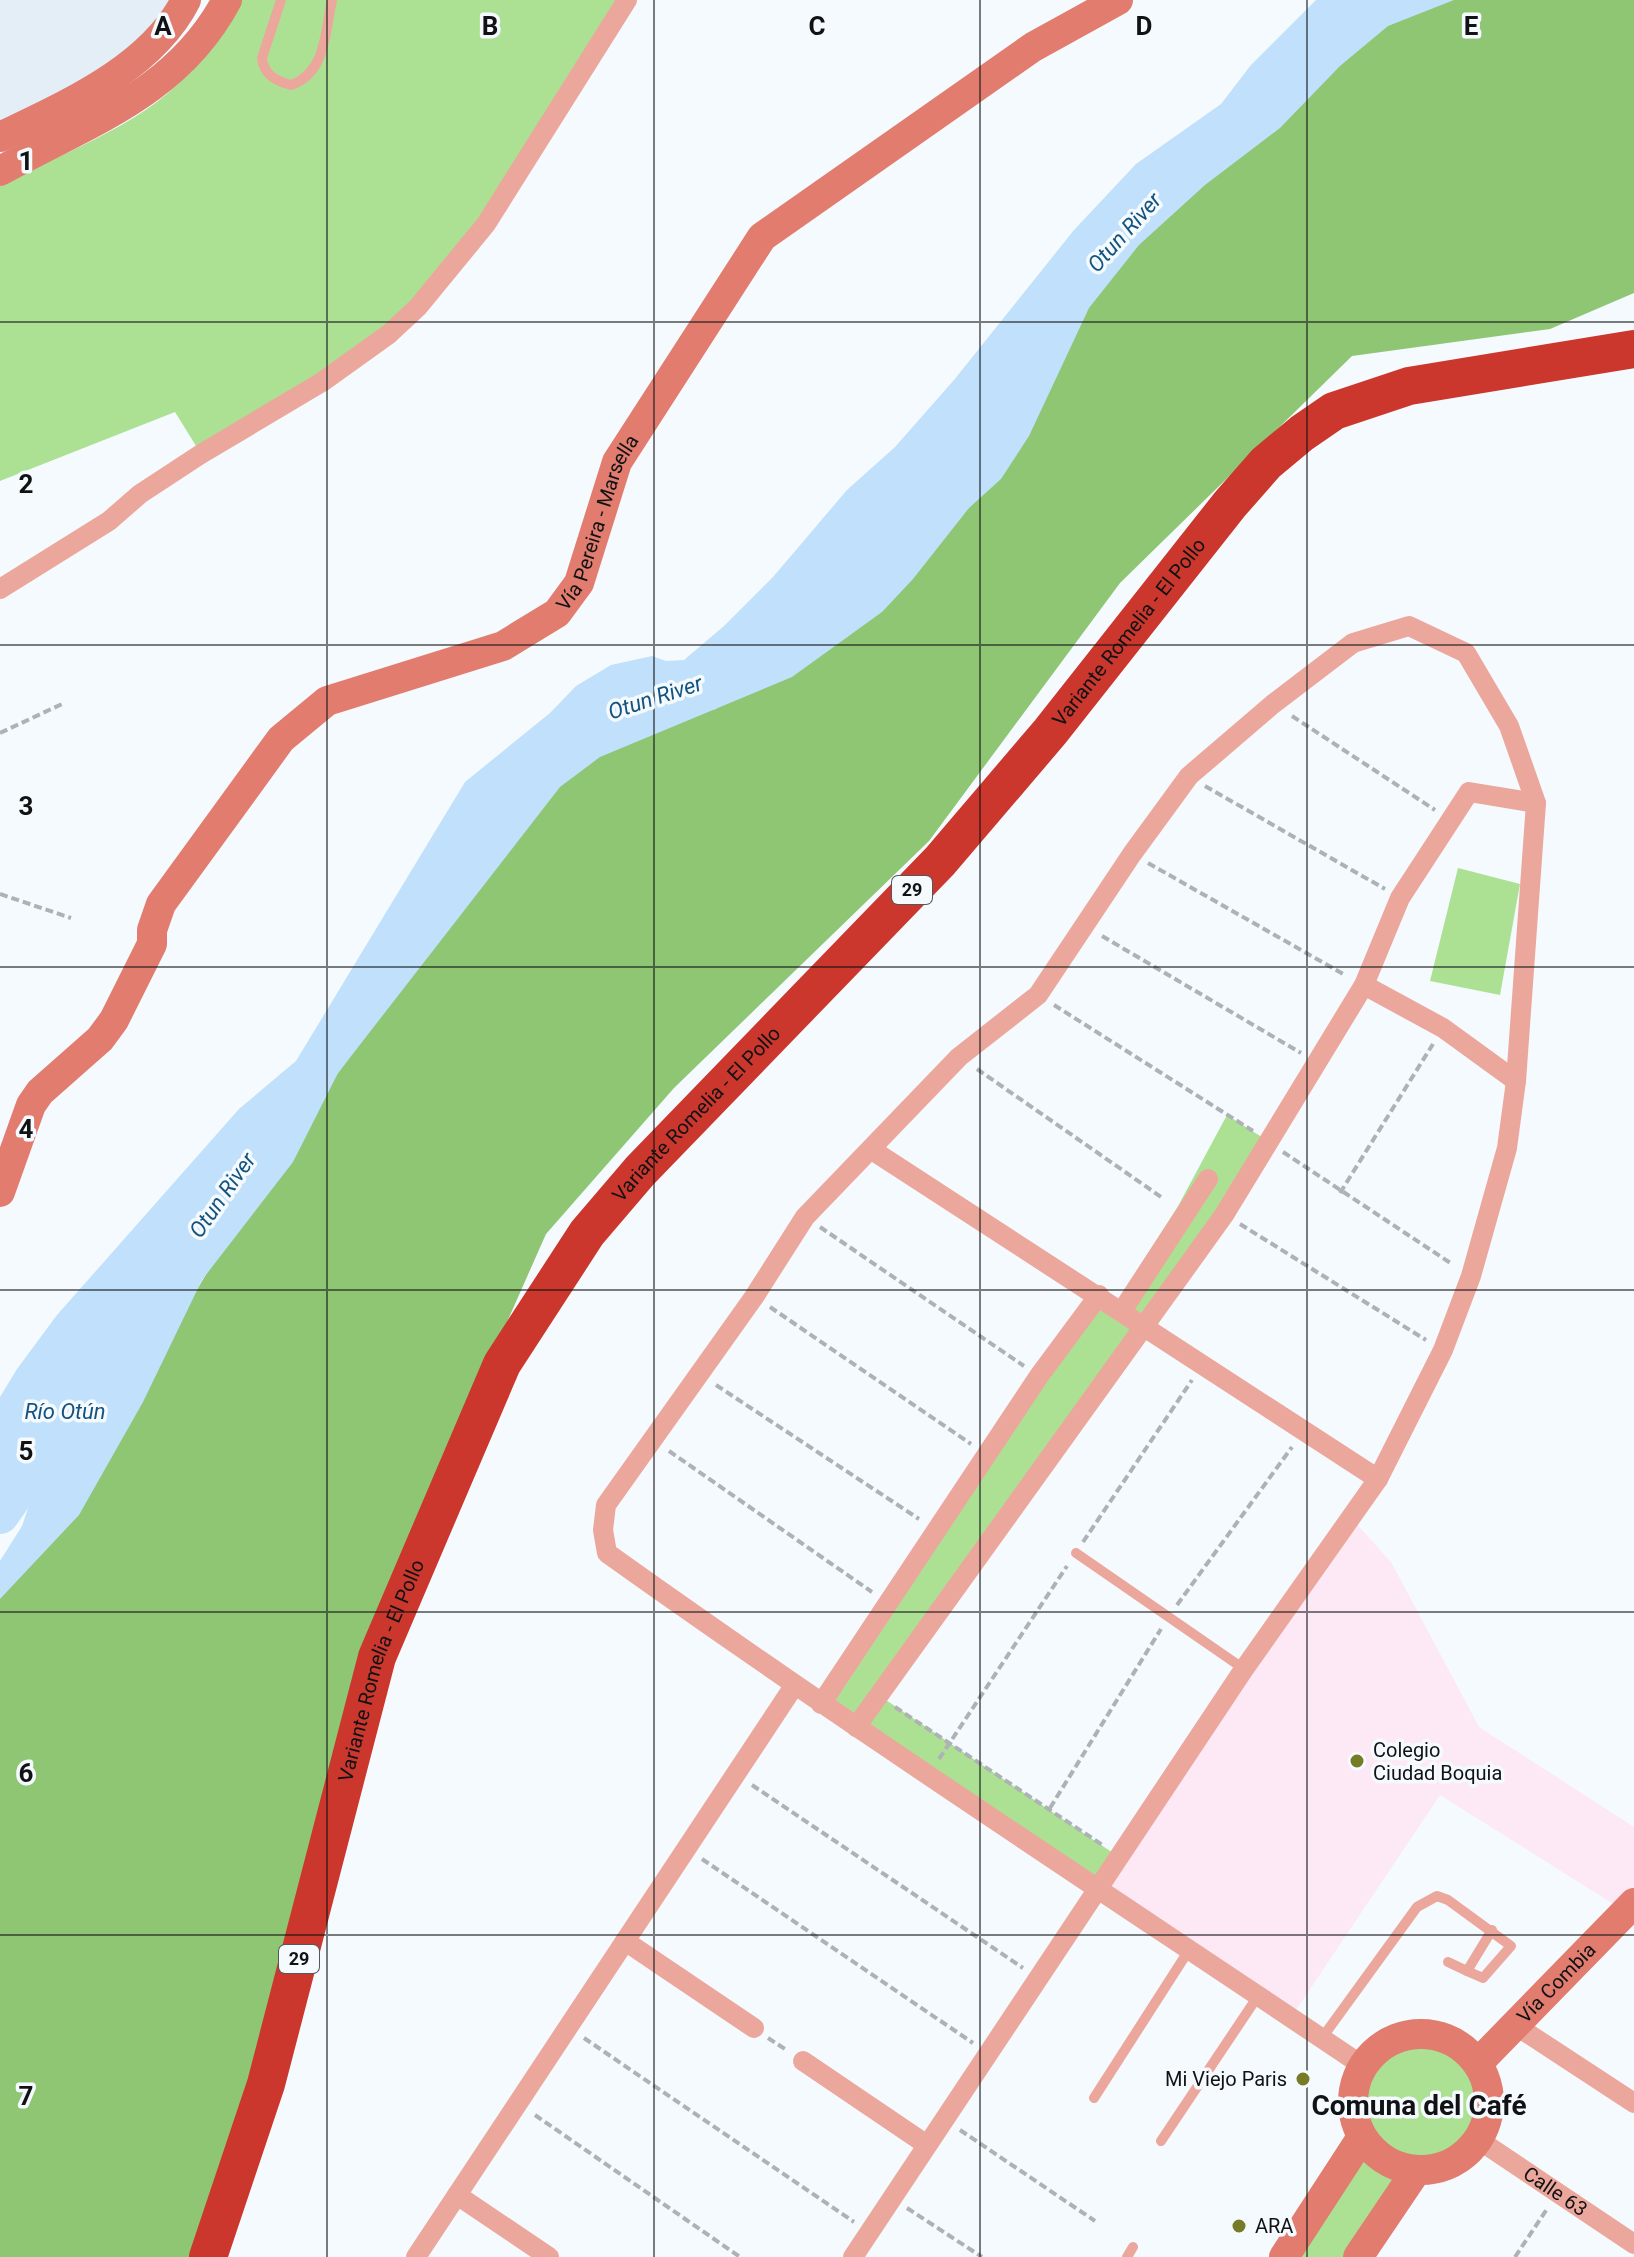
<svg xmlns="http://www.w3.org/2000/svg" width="1634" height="2257" font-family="Roboto,sans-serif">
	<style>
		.built { fill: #e3eef7 }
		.education { fill: #fde8f6 }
		.green { fill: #ace194 }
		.forest { fill: #8ec673 }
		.water { fill: #c0e0fb }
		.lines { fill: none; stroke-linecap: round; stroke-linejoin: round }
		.river { stroke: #c0e0fb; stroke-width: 38 }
		.path { stroke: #aeb1b5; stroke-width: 4; stroke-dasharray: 8 4; stroke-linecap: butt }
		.lane { stroke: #eca79d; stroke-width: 10 }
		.street { stroke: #eca79d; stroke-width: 20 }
		.secondary { stroke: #e17c6f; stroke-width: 30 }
		.highway { stroke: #cb362d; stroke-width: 38 }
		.grid { fill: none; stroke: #111214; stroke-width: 2; stroke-opacity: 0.55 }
		.poi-dot { fill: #767c26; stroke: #f5fafe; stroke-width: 3 }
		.labels { text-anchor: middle; stroke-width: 7; stroke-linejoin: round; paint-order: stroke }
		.shield { fill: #f5fafe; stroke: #55585a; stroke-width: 2 }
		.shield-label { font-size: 18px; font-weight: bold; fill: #111214 }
		.street-label { font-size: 20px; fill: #111214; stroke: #f5fafe }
		.poi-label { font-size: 20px; fill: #111214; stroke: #f5fafe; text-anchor: start }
		.water-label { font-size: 22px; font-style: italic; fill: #15537f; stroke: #f5fafe }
		.district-label { font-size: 28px; font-weight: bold; fill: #111214; stroke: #f5fafe }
		.grid-label { font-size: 26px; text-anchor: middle; font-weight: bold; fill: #111214; stroke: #f5fafe; stroke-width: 7; stroke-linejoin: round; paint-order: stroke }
	</style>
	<rect width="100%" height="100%" fill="#f5fafe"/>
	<polygon class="built" points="0,0 186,0 166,29 0,137"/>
	<polygon class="education" points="1352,1519 1391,1562 1479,1727 1634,1827 1634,1903 1626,1912 1440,1795 1290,2019 1098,1889"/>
	<g class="green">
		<path d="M238,0H627L418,307L201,454L175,412L0,481V186C56,155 143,125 185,76C205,53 221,25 238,0Z"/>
		<polygon points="1458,868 1520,884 1500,995 1430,981"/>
		<polygon points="1227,1115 1268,1141 877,1694 1119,1857 1098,1889 821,1704 1099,1295 1115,1305 1177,1208"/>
		<path d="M1410,2034C1512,2032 1517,2163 1416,2171L1358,2257H1284L1362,2138C1343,2090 1361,2049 1410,2034Z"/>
	</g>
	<polygon class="forest" points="1393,0 1634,0 1634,293 1550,329 1352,356 1120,583 929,841 674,1088 546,1234 422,1514 197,2257 0,2257 0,1568 195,1293 274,1160 363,1039 432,920 604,730 716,709 1113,240"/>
	<polygon class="water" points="1316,0 1454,0 1388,26 1340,66 1280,128 1205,185 1139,245 1089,308 1029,436 1001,479 969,508 913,579 882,612 792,677 600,757 560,787 338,1073 293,1162 202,1280 143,1402 79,1515 0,1599 0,1561 22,1526 38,1479 25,1465 0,1482 0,1397 17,1369 57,1315 239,1109 296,1061 465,782 550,713 576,686 611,665 652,656 666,661 684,660 724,626 773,577 847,490 895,447 954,380 1074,230 1136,164 1221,104 1251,65"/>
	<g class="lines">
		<polyline class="river" points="0,1515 61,1429"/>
		<g class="path">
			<polyline points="1292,716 1435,810"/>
			<polyline points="0,733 62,704"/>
			<polyline points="1205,786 1385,889"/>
			<polyline points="1148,863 1345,975"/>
			<polyline points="0,894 71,918"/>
			<polyline points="1102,936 1301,1053"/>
			<polyline points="1054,1005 1253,1131"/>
			<polyline points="977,1069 1164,1199"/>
			<polyline points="1283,1152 1452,1264"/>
			<polyline points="1340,1193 1433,1044"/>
			<polyline points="1240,1224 1426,1340"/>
			<polyline points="820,1227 1024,1366"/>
			<polyline points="770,1307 971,1444"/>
			<polyline points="716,1385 919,1519"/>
			<polyline points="669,1451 872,1592"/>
			<polyline points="1083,1542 1192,1380"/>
			<polyline points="1177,1605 1292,1447"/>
			<polyline points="895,1707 1104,1846"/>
			<polyline points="939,1759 1067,1566"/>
			<polyline points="752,1785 1023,1968"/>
			<polyline points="1050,1808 1161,1629"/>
			<polyline points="702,1859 973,2043"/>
			<polyline points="584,2038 854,2222"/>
			<polyline points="768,2038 788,2051"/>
			<polyline points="535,2115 740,2257"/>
			<polyline points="960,2130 1095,2221"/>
			<polyline points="907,2208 982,2257"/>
			<polyline points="1515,2257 1547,2209"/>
		</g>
		<g class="lane">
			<path d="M281,0L262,58C264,75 276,81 291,85C326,73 325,32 332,0"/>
			<polyline points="1076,1553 1244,1669"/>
			<polyline points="1448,1962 1467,1971 1492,1930"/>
			<polyline points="1322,2038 1417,1907 1437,1896 1448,1900 1511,1946 1483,1978 1467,1971"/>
			<polyline points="1094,2098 1189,1950"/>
			<polyline points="1161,2141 1258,1996"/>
			<polyline points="1127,2257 1133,2247"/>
		</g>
		<g class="street">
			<polyline points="0,589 109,521 140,494 201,454 322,382 389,334 418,307 486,224 627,0"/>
			<polyline points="1364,985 1443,1028 1516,1081"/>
			<polyline points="872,1150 1378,1479"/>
			<polyline points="1122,1311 1208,1179"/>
			<polyline points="821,1704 1039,1376 1099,1295"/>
			<polyline points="856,1727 1224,1215 1364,985 1400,898 1469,792 1536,803"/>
			<polyline points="625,1941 754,2028"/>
			<polyline points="1515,2025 1634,2103"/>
			<polyline points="803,2061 927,2145"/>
			<path id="s1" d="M1479,2140L1634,2244"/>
			<polyline points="457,2195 549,2257"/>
			<polyline points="416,2257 794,1686"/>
			<path d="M853,2257L1244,1669L1378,1479L1443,1350L1471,1276L1507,1148L1516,1081L1536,803L1509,726L1466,653L1409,626L1353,643L1273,704L1189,776L1132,854L1038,995L959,1057L805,1217L754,1297L606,1505L603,1530L607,1553C855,1730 1110,1896 1363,2066"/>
		</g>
		<g class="secondary">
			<path d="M0,137C66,105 151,69 186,0"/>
			<path d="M0,171C88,122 177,94 227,0"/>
			<path id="s2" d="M0,1192L31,1105L40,1092L100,1039L114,1020L152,944V930L161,904L281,739L327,701L503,646L557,613L579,583L617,462L762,237L1033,47L1118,0"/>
			<circle cx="1421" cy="2102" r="68"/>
			<path id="s3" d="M1478,2063L1634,1903"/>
			<polyline points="1284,2257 1362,2137"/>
			<polyline points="1358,2257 1416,2171"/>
		</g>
		<path class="highway" id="s4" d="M208,2257L266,2084L377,1657L502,1364L587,1233L640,1171L940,861L1050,732L1230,504L1266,463L1302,433L1334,411L1409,386L1634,349"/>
	</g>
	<path class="grid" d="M327,0V2257M654,0V2257M980,0V2257M1307,0V2257M0,322H1634M0,645H1634M0,967H1634M0,1290H1634M0,1612H1634M0,1935H1634"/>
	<g class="poi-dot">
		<circle cx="1357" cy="1761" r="8"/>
		<circle cx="1303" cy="2079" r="8"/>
		<circle cx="1239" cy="2226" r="8"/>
	</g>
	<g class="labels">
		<g class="shield">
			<rect x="892" y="876" width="40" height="28" rx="6"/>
			<rect x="279" y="1945" width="40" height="28" rx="6"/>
		</g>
		<g class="shield-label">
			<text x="912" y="896">29</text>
			<text x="299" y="1965">29</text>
		</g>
		<g class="street-label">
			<text dy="7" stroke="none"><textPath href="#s2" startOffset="950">Vía Pereira - Marsella</textPath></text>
			<text dy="7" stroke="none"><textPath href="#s4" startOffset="1908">Variante Romelia - El Pollo</textPath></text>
			<text dy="7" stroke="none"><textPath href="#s4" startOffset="1260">Variante Romelia - El Pollo</textPath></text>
			<text dy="7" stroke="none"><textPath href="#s4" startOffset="612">Variante Romelia - El Pollo</textPath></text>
			<text dy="7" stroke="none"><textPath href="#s3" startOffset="112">Vía Combia</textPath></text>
			<text dy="7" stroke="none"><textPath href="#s1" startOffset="92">Calle 63</textPath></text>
		</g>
		<g class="poi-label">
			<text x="1373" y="1757">Colegio<tspan x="1373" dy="23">Ciudad Boquia</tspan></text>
			<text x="1287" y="2086" text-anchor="end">Mi Viejo Paris</text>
			<text x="1255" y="2233">ARA</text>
		</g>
		<g class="water-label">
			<text transform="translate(1124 232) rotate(-48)" y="8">Otun River</text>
			<text transform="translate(655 697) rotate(-18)" y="8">Otun River</text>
			<text transform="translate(222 1195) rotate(-55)" y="8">Otun River</text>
			<text x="65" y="1419">Río Otún</text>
		</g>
		<g class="district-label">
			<text x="1419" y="2115">Comuna del Café</text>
		</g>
	</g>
	<g class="grid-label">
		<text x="163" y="35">A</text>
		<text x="490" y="35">B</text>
		<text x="817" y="35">C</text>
		<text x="1144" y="35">D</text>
		<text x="1471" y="35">E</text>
		<text x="26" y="170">1</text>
		<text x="26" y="493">2</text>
		<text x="26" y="815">3</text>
		<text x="26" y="1138">4</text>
		<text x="26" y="1460">5</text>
		<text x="26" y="1782">6</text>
		<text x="26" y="2105">7</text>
	</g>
</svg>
